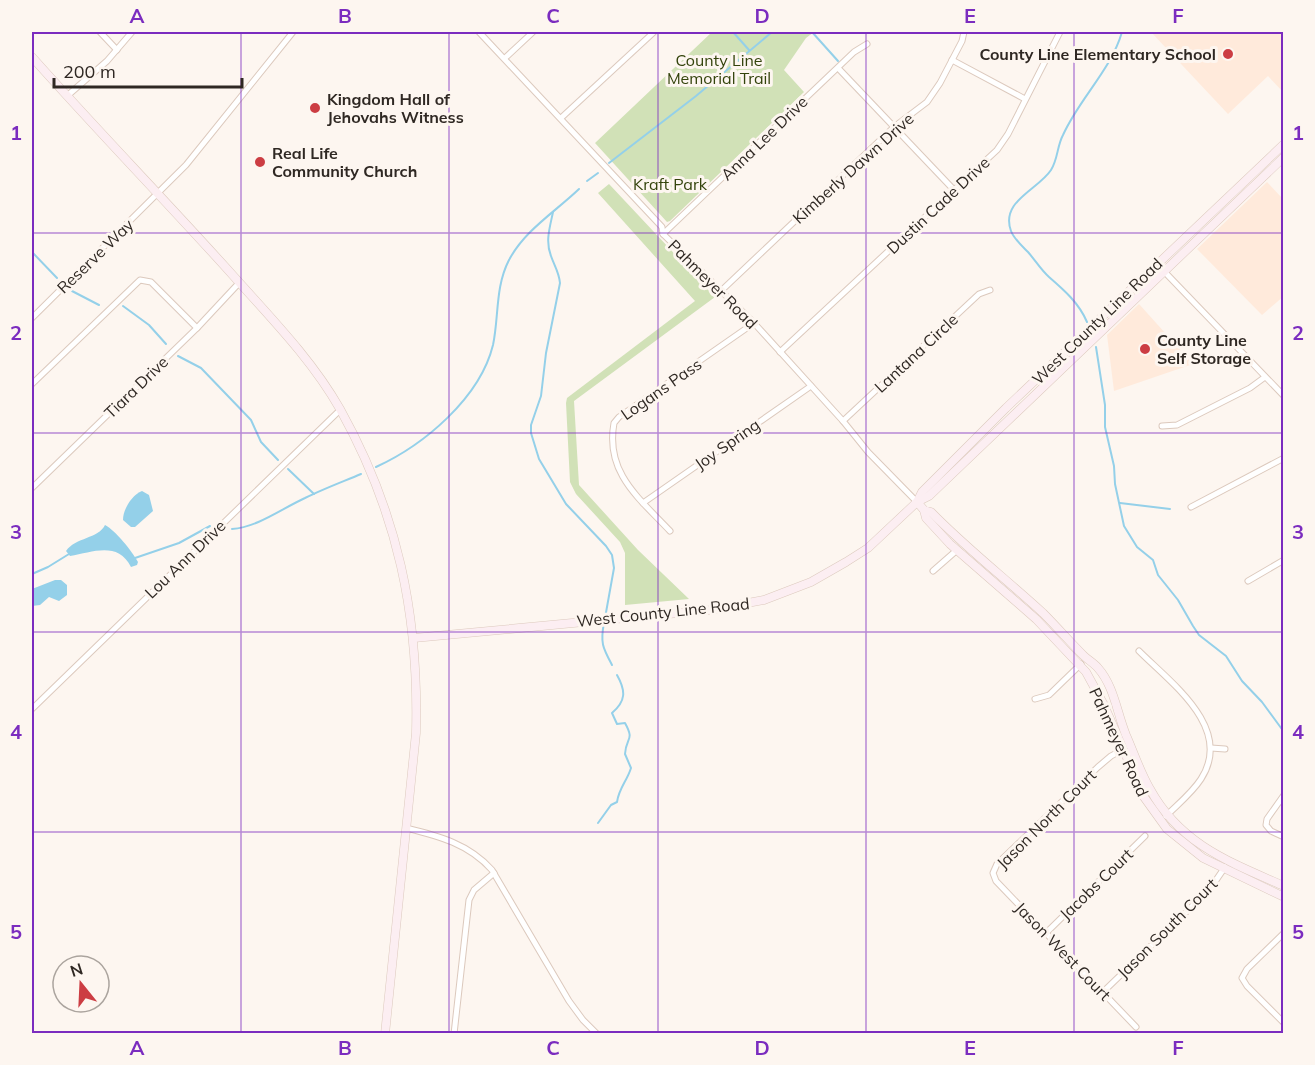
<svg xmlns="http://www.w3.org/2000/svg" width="1315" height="1065" font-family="Mulish,sans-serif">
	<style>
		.built { fill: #ffeadb }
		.green { fill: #d1e1b7 }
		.water { fill: #94d0e9 }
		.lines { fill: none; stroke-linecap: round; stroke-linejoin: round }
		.stream { stroke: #94d0e9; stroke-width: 2 }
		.street-casing { stroke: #dcc9bd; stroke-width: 7 }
		.secondary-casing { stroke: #dcc9bd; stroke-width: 9 }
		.street { stroke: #fff; stroke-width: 5 }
		.secondary { stroke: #fceef2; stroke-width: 8 }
		.grid { fill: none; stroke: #7b2cbf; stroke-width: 1.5; stroke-opacity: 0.55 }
		.poi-dot { fill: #cc3d43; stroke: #fdf6f0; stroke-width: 2 }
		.labels { text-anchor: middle; stroke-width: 6; stroke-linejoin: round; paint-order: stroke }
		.poi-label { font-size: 16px; font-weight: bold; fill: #2f2823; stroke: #fdf6f0; text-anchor: start }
		.park-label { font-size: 16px; fill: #33430b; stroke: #fdf6f0 }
		.street-label { font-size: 16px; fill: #2f2823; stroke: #fdf6f0 }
		.neatline { fill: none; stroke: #7b2cbf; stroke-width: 2 }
		.grid-label { font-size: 20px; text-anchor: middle; font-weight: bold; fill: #7b2cbf }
	</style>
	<rect width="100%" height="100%" fill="#fdf6f0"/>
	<g class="built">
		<polygon points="1151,32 1283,32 1283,92 1268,76 1228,114"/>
		<polygon points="1267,182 1283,199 1284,296 1262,315 1197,249"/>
		<polygon points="1139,304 1193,364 1114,391 1107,335"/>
	</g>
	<g class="green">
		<polygon points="712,32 814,32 806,38 784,70 804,92 670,221 667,222 595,143"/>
		<polygon points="609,184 715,297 574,401 579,485 638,550 689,599 625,605 625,553 620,542 576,494 570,482 566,403 567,398 695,301 598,193"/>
	</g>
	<g class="water">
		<path d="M142,491L149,495L153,511L135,527H131L123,520C123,509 132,495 142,491Z"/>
		<path d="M105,525C116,531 132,551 138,562L137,565L131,567C118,541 93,552 70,556L66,551C76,537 98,539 105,525Z"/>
		<polygon points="55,580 61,580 67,585 67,595 59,601 49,597 40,605 32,606 32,589"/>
	</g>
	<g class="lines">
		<g class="stream">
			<polyline points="733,32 749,50"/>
			<polyline points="812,32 838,61"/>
			<polyline points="32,156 32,157"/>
			<polyline points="609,163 696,96 772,32"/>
			<polyline points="587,181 598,173"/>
			<path d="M553,212C550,227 545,241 551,256C554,265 559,272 560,283L546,353L541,396L531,425V433L539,459L566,504L606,546L612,555L614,568L605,618"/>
			<polyline points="32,252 57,278"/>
			<polyline points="72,291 99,305"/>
			<polyline points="123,306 149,325 166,344"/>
			<path d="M1087,322C1079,303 1064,290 1049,277C1041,270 1035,260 1028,252C1022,246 1014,239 1011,231C1000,201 1038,190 1051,170C1058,159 1057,146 1063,135C1079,99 1111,70 1122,32"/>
			<polyline points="1096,347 1105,405 1105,427 1114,466 1115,484 1124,526 1137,547 1153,560 1158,575 1178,600 1193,626 1199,635 1226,656 1242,681 1262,702 1284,732"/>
			<polyline points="178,356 201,368 251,420 261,442 278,460"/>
			<path d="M376,467C424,445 480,398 493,345C499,317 495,287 509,260C525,230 555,212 579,189"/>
			<polyline points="288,469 314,494"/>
			<polyline points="1120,503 1170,509"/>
			<path d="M232,529C258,527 281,509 305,498C323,489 342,482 361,474"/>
			<polyline points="135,558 179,543 210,526"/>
			<polyline points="32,574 48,567 69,554"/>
			<path d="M604,623C600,643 603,648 612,665"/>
			<path d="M598,823L611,805L617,802C619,788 627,781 631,768L625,754C626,737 635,741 625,723L617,724L612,713C626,701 626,691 617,675"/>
		</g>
		<g class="street-casing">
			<g id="street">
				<polyline points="100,32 117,50"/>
				<polyline points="479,32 662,227 663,234 754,323 843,421 868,452 917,502"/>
				<polyline points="505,58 533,32"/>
				<polyline points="952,60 1025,99"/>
				<polyline points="838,68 954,190"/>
				<polyline points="67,96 107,61 132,32"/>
				<polyline points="561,118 654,32"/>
				<polyline points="663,234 854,52 867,44"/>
				<polyline points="1157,264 1284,396"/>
				<polyline points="722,290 894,127 927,102 940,83 962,41 964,32"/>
				<polyline points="32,318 186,165 293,32"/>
				<polyline points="780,352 997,150 1008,134 1060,32"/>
				<polyline points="32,384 140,280 151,282 197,328"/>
				<polyline points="843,421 979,294 990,290"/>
				<polyline points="1162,426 1177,425 1250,388 1265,377"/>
				<polyline points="32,488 197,328 239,283"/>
				<polyline points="643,503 811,386"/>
				<polyline points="1191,507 1284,458"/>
				<path d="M670,531C639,498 605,473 614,423L619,417L754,323"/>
				<polyline points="933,571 957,550"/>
				<polyline points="1248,581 1284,560"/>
				<path d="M1139,651C1171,683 1234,728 1201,779C1192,793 1178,804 1166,816"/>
				<polyline points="1035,699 1049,695 1081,664"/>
				<polyline points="32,709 340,410"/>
				<polyline points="1211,748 1225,749"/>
				<polyline points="1124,749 1111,756 1098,767 997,864 993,873 996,881 1136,1027"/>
				<polyline points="1284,795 1267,819 1266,825 1271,831 1284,837"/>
				<path d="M406,828C439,836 469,844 492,870L569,1001L583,1020L597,1034"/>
				<polyline points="1046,933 1145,836"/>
				<polyline points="1284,933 1247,969 1242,978 1247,986 1284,1023"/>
				<polyline points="1103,992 1210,889 1225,867"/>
				<polyline points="454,1034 469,900 474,890 494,873"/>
			</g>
		</g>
		<g class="secondary-casing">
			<g id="secondary">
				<path d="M32,57C96,129 164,199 229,271C268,315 311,358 340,409C398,513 419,615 416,733L385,1034"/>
				<path d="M917,502L924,510L931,512C966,548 1006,579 1043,613C1057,627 1070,642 1084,656C1088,660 1094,663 1098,668C1114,686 1117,713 1126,735C1134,753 1140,772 1150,789C1180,844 1229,862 1284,886"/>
				<polyline points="917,502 922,492 1006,408 1284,144"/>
				<polyline points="924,510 926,518 950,544 1036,619 1086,672 1104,705 1144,797 1167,829 1203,858 1284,897"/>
				<polyline points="414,638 710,610 764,600 811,582 846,562 868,548 917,502 929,496 1284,157"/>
			</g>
		</g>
		<use href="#street" class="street"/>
		<use href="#secondary" class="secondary"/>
	</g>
	<path class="grid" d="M241,32V1034M449,32V1034M658,32V1034M866,32V1034M1074,32V1034M32,233H1284M32,433H1284M32,632H1284M32,832H1284"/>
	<g class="poi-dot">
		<circle cx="1228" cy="54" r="6"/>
		<circle cx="315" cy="108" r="6"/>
		<circle cx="260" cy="162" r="6"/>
		<circle cx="1145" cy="349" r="6"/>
	</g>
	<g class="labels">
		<g class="poi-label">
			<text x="1216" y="60" text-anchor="end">County Line Elementary School</text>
			<text x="327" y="105">Kingdom Hall of<tspan x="327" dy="18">Jehovahs Witness</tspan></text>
			<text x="272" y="159">Real Life<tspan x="272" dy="18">Community Church</tspan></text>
			<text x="1157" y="346">County Line<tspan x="1157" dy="18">Self Storage</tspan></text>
		</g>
		<g class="park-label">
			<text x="719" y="66">County Line<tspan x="719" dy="18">Memorial Trail</tspan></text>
			<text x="670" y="190">Kraft Park</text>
		</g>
		<g class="street-label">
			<text transform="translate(764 138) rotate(-44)" y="6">Anna Lee Drive</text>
			<text transform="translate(853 168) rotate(-42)" y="6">Kimberly Dawn Drive</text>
			<text transform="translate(938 205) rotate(-43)" y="6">Dustin Cade Drive</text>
			<text transform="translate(95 256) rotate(-44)" y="6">Reserve Way</text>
			<text transform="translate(713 284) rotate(45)" y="6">Pahmeyer Road</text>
			<text transform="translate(1097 321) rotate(-44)" y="6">West County Line Road</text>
			<text transform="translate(916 353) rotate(-43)" y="6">Lantana Circle</text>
			<text transform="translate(136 387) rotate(-44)" y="6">Tiara Drive</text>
			<text transform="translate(661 389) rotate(-35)" y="6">Logans Pass</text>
			<text transform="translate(727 444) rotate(-35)" y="6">Joy Spring</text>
			<text transform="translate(185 559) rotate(-44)" y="6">Lou Ann Drive</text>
			<text transform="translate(663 612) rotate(-6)" y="6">West County Line Road</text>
			<text transform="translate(1119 742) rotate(65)" y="6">Pahmeyer Road</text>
			<text transform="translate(1046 819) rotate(-45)" y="6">Jason North Court</text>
			<text transform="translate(1096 884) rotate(-44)" y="6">Jacobs Court</text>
			<text transform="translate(1167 928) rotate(-45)" y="6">Jason South Court</text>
			<text transform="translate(1063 951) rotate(46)" y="6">Jason West Court</text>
		</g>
	</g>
	<rect width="1315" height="1065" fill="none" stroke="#fdf6f0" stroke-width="66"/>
	<g transform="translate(81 984) rotate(342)"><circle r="28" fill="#fdf6f0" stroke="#aba49e" stroke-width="1.5"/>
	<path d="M0-4.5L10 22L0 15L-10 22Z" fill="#cc3d43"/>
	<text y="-9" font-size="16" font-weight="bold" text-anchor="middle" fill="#2f2823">N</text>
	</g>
	<path d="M54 78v9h188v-9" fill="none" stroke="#2f2823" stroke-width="3"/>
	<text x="63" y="78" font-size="18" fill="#2f2823" stroke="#fdf6f0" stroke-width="4.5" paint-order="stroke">200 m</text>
	<rect x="33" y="33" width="1249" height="999" class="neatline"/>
	<g class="grid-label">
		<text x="137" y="23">A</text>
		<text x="345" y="23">B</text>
		<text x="553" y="23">C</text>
		<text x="762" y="23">D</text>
		<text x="970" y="23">E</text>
		<text x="1178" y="23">F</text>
		<text x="16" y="140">1</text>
		<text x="1298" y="140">1</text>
		<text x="16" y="340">2</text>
		<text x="1298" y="340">2</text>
		<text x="16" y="539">3</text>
		<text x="1298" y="539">3</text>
		<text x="16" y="739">4</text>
		<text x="1298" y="739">4</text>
		<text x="16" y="939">5</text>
		<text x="1298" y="939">5</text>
		<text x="137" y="1055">A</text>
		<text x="345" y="1055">B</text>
		<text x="553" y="1055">C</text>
		<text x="762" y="1055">D</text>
		<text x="970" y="1055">E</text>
		<text x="1178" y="1055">F</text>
	</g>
</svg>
